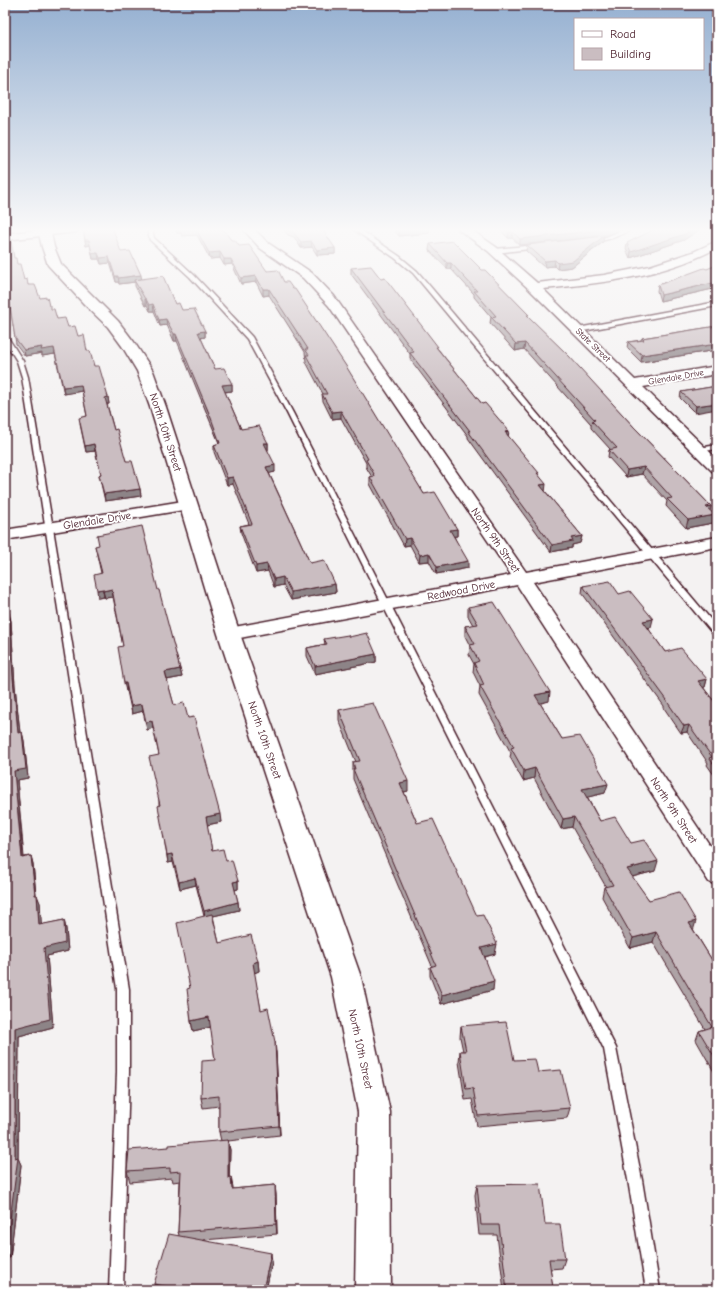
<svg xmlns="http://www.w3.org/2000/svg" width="722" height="1295" font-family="'Comic Neue',sans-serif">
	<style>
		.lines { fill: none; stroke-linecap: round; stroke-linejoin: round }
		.lane-casing { stroke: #4a1f2b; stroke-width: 3 }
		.street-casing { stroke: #4a1f2b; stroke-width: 3 }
		.secondary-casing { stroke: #4a1f2b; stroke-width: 3 }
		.lane { fill: #fff; fill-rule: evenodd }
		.street { fill: #fff; fill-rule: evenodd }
		.secondary { fill: #fff; fill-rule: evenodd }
		.wall { fill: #aea3a6; stroke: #4a1f2b }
		.shaded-wall { fill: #8d8487; stroke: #4a1f2b }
		.building { fill: #cabdc1; stroke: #4a1f2b }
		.labels { text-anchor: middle; stroke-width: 3.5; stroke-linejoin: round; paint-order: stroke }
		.far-street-label { font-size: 9px; fill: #4a1f2b; stroke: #fff }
		.street-label { font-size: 11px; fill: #4a1f2b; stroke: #fff }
	</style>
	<rect width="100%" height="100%" fill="#f4f2f2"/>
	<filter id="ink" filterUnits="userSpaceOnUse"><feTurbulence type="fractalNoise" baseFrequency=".025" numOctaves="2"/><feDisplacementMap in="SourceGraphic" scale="8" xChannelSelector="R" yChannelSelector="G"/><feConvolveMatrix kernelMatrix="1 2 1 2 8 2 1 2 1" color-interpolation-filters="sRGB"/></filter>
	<g filter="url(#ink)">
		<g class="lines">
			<g class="lane-casing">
				<g id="lane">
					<polygon points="147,229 152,229 154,238 194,275 252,337 293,413 616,1048 642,1180 660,1290 646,1290 628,1180 604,1049 287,413 247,339 190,277 150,240"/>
					<polygon points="353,229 359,229 399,256 417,271 717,627 717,636 714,635 413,273 395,258"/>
					<path d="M625,229H632C624,234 598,245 589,240L606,237Z"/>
					<polygon points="537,245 540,247 539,248 495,253 492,251 495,249"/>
					<polygon points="717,302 717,306 578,332 575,330 578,328"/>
					<polygon points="5,335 7,336 23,361 28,377 129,989 129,1072 123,1290 109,1290 117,1072 117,989 22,377 17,361 5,342"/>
					<polygon points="717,445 717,449 699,452 695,450 699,448"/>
				</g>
			</g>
			<g class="street-casing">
				<g id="street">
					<polygon points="45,229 81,229 76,232 5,240 5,234"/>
					<polygon points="243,229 254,229 268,243 312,273 334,296 526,572 717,537 717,547 533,582 717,856 717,885 709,882 517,585 229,640 222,638 220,634 222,630 229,628 511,575 329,306 303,278 260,248"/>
					<path d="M458,229H470L496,247L537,283L604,275L650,266L693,252L717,241V248C663,277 603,283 543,289L635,380L717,366V374L643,387L717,459V473L712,471L530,290L488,251Z"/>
					<polygon points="189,500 195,502 197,505 195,508 5,540 5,530"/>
				</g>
			</g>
			<g class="secondary-casing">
				<polygon id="secondary" points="38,229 50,229 54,247 61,264 118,321 134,342 153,371 166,407 240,634 361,977 390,1112 391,1290 355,1290 358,1112 331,977 218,634 150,407 137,371 122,346 108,327 84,304 48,265 42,247"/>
			</g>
			<use href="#lane" class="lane"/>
			<use href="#street" class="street"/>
			<use href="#secondary" class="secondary"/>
		</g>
		<g class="wall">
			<polygon points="83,229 121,252 141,279 175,304 205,331 205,337 201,338 215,369 232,384 232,391 225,392 241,429 268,443 268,450 267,450 275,472 269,473 310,563 335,584 336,592 291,600 283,585 274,587 268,571 256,573 241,533 240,526 249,524 233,484 227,485 214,452 214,445 219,443 177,341 174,341 167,325 160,326 154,311 150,311 147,305 145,306 135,286 135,282 119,284 119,282 116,282 110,263 101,264 99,259 93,259 90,245 86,246"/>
			<polygon points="175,229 223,229 231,240 239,246 267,271 284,282 293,289 424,494 457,529 457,536 454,536 468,568 436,574 429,561 419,562 410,545 404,546 370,484 370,477 372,477 366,467 366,463 341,418 332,419 323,401 322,394 323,394 306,362 305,352 269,295 263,296 256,282 241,284 232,264 224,265 220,258 210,259 197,235 182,236 181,233 177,233"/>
			<polygon points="283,229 322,229 335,248 335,254 317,255 312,247 301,248 294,237 288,235"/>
			<polygon points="393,229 429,229 429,233 399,236"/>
			<polygon points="499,229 619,229 617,231 606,236 520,245 512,238 508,238"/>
			<polygon points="5,236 6,241 24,280 40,298 49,306 57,319 68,327 78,336 87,351 108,397 109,404 107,404 114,430 126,461 140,489 141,496 105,501 99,475 101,474 95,451 86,452 80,424 87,416 82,391 64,394 55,354 42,356 42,353 25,356 16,344 8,293 5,294"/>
			<polygon points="684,240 630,258 626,249 627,243"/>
			<polygon points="603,242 572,267 557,269 554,266 544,267 526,251 527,245"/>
			<polygon points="430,244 528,317 634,427 711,506 710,510 713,523 686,528 666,506 667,501 642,474 626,477 608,457 609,450 610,449 591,428 591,424 524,349 515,351 490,323 491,317 474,297 474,294 451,269 447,269 429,250"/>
			<polygon points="717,265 717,288 660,301 657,291 658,285 707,269"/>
			<polygon points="351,268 438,349 482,404 509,431 508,436 539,475 545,491 582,536 580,543 572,545 572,548 551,552 468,438 468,436 410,359 410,354 351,274"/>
			<polygon points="717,326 717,350 641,362 627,348 628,342 641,340 642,338"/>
			<polygon points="717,386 695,413 680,398 681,392"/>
			<polygon points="95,546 158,590 180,669 182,677 167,680 174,705 188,718 221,822 207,825 212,851 226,861 238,881 238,889 235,890 238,902 239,910 213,916 219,943 258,961 259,971 254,973 261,1010 276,1052 280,1135 228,1141 230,1150 229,1178 233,1189 275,1185 276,1195 277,1234 203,1240 272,1262 266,1290 156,1290 154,1284 179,1235 178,1232 180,1181 173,1182 172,1178 130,1182 127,1171 169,1147 221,1141 219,1132 219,1106 203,1108 201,1098 215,1060 211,1027 193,1031 191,1021 190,988 204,916 196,885 180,889 173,862 168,863 159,806 159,755 153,728 147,730 143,711 132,714 127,691 126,691 123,646 113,597 105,598 104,597 98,598 101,573"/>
			<polygon points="5,582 8,613 11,621 15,686 20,733 22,732 24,741 28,778 17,780 24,857 31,856 33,864 36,895 40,903 41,925 64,920 66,929 68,951 47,956 53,1027 19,1036 18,1158 21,1165 10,1258 8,1258 5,1286"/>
			<polygon points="583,586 619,594 651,627 648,628 665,652 707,679 705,687 703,687 717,705 717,779 707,765 708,763 687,732 681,733 664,708 664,706 582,593"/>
			<polygon points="468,607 549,701 540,703 562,739 605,793 587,797 600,821 631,843 655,871 632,877 649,900 693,929 715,965 717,964 717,1077 696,1040 699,1031 705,1029 653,942 630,948 602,897 604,887 606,887 572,827 561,829 534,778 523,781 510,757 511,753 479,695 480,686 473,672 474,664 469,655 470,646 465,636 465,626 473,625 468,616"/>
			<polygon points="324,639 376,654 376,662 315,674 307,656 307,648 325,644"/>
			<polygon points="339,710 408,791 404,792 417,823 495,954 485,957 493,990 441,1004 430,976 430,967 432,966 353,779 353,762 356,762 339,720"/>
			<polygon points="461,1026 514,1060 538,1072 570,1108 567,1118 477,1126 472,1099 465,1100 459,1062 460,1051 463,1051 460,1037"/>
			<polygon points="477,1185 545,1224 565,1259 562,1268 550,1269 553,1288 553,1290 504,1290 497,1235 479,1235 475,1195"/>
		</g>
		<g class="shaded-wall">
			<rect x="177" y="229" width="4" height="4"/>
			<polygon points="411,229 429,229 429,233 399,236 399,230"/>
			<polygon points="608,229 619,229 617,231 606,236 520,245 520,239"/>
			<polygon points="693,229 701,229 684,240 630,258 631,252"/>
			<polygon points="509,232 513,232 512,238 508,238"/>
			<polygon points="604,236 603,242 572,267 557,269 558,263"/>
			<polygon points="85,240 89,240 90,245 86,246"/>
			<polygon points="311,241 312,247 301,248 301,242"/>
			<polygon points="335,248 335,254 317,255 317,250"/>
			<polygon points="220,252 220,258 210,259 209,253"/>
			<polygon points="92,253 98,253 99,259 93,259"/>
			<polygon points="109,257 110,263 101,264 100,258"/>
			<polygon points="224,259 231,259 232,264 224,265"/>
			<polygon points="555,260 554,266 544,267 545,261"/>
			<rect x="447" y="263" width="4" height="6"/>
			<polygon points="141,275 142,281 134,280 135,282 119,284 118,278"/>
			<polygon points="115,276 118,276 119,282 116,282"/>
			<polygon points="256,276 256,282 241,284 241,278"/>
			<polygon points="717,282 717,288 660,301 661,295"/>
			<polygon points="7,287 8,293 5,294 5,288"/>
			<polygon points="263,289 269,289 269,295 263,296"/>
			<polygon points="145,299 146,299 147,305 145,306"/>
			<polygon points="153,304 154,311 150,311 149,305"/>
			<polygon points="166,319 167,325 160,326 159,320"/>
			<polygon points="205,331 205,337 199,338 198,332"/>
			<polygon points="174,334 176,334 177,341 174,341"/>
			<polygon points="525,343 524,349 515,351 516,344"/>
			<polygon points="717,344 717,350 641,362 642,355"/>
			<polygon points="42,347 54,348 55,354 42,356 42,353 25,356 24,350"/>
			<polygon points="232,384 232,391 223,392 222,385"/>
			<polygon points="81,385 82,391 64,394 63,387"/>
			<polygon points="108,397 109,404 106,404 105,398"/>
			<polygon points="717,403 717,409 695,413 696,406"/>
			<polygon points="341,411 341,418 332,419 332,412"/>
			<polygon points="509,431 508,438 505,432"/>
			<rect x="264" y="443" width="4" height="7"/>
			<polygon points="94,444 95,451 86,452 85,446"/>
			<polygon points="275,465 275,472 267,474 266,467"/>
			<polygon points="644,467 642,474 626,477 627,470"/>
			<polygon points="233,477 233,484 227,485 227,478"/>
			<polygon points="546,484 545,492 540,485"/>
			<polygon points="140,489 141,496 105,501 104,494"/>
			<polygon points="711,506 710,513 706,507"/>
			<polygon points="715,515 713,523 686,528 688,520"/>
			<polygon points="457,529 457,536 449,537 450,530"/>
			<polygon points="582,536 580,543 572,545 572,548 551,552 552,545 571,538"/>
			<polygon points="410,538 410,545 404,546 405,539"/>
			<polygon points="429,553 429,561 419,562 420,555"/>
			<polygon points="468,561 468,568 436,574 437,567"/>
			<polygon points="267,564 268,571 256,573 256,566"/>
			<polygon points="283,577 283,585 274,587 274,579"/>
			<polygon points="5,582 9,621 9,613 11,621 15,686 21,742 18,733 13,678 5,594"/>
			<polygon points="335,584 336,592 291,600 291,592"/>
			<polygon points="103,589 104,597 98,598 97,590"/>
			<polygon points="112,589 113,597 105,598 103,591"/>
			<polygon points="653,619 651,627 642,629 643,621"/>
			<polygon points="376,654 376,662 315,674 315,666"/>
			<polygon points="180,669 182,677 166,680 165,672"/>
			<polygon points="707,679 705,687 696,689 698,681"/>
			<polygon points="124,683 126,683 127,691 126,691"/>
			<polygon points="550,692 549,701 534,705 535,695"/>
			<polygon points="142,704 143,711 132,714 131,706"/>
			<polygon points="152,721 153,728 147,730 146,722"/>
			<polygon points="689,725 687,732 681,733 684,726"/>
			<polygon points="22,732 24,741 28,778 17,780 24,866 22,858 14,771"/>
			<polygon points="535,768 534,778 523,781 524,771"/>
			<polygon points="408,781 408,791 400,793 400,783"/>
			<polygon points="608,784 605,793 580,799 582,789"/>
			<polygon points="220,814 221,822 207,825 206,817"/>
			<polygon points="574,817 572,827 561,829 563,819"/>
			<polygon points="172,854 173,862 168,863 167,855"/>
			<polygon points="31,856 33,864 37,904 35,895"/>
			<polygon points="658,861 655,871 624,879 627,869"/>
			<polygon points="195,878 196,885 180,889 179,882"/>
			<polygon points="238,881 238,889 234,890 233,882"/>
			<polygon points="37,895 40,903 42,934 39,925"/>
			<polygon points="238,902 239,910 205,918 204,911"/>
			<polygon points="64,920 66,929 68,951 47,956 53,1027 19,1036 18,1158 21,1165 10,1258 6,1251 15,1158 15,1028 44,948"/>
			<polygon points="696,921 693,931 689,923"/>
			<polygon points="656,932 653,942 630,948 633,938"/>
			<polygon points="497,944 495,954 480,958 481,948"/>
			<polygon points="258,961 259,971 254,973 253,963"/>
			<polygon points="494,981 493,990 441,1004 442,995"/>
			<polygon points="209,1017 211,1027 193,1031 191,1021"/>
			<polygon points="275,1042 276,1052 280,1135 279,1126"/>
			<polygon points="228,1140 230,1150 229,1188 228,1178"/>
			<polygon points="231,1177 233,1187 233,1199 232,1189"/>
			<polygon points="275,1185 276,1195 277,1234 276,1224"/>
			<polygon points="5,1252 8,1258 5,1286"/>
			<polygon points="271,1253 272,1262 266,1290 263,1290"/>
		</g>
		<g class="building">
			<polygon points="83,229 113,229 121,252 130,251 141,275 118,278 118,276 115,276 109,257 100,258 98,253 92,253 89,240 85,240"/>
			<polygon points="181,229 194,229 182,230"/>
			<polygon points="196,229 223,229 231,240 235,240 239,246 249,245 267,271 278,270 284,282 288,282 293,289 295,289 346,366 424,494 435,492 457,529 450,530 468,561 437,567 429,553 420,555 410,538 405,539 370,477 374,476 373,474 374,474 366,460 368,459 341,411 332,412 322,394 327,394 306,355 309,355 305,349 308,349 269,289 263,289 256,276 241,278 231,259 224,259 220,252 209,253"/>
			<polygon points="287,229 322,229 335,248 317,250 311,241 301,242 293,232"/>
			<polygon points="398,229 411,229 399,230"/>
			<polygon points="505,229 608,229 520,239 513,232 509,232"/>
			<polygon points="655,229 693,229 685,234 631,252 627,243"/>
			<polygon points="5,236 6,241 11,240 14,258 16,258 17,264 20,264 24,280 27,279 28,285 35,285 40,298 47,297 49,306 51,306 51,309 54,309 57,319 65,318 68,327 75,326 78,336 84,335 87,351 90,351 94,366 99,366 108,397 105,398 114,430 117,429 126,461 132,461 140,489 104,494 99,475 101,474 94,444 85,446 79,418 87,416 81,385 63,387 54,348 41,350 42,347 24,350 15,338 7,287 5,288"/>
			<polygon points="604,236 573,261 558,263 555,260 545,261 527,245"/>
			<polygon points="453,241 482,270 485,270 529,315 527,315 569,356 634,427 711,506 706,507 715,515 688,520 667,499 672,498 644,467 627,470 609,450 617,448 592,421 595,420 525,343 516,344 491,317 496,316 474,291 477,291 451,263 447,263 430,244"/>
			<polygon points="717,265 717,282 661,295 658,285 704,268 707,269"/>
			<polygon points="371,266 381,279 385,278 438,347 436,347 474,394 482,404 485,403 509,431 505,432 539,473 537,473 546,484 540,485 582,536 571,538 573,541 552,545 468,431 470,431 410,353 414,352 351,268"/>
			<polygon points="163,276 175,304 179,303 182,310 194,309 205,331 198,332 215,369 224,368 232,384 222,385 241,429 259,426 268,443 264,443 275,465 266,467 310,563 324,560 335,584 291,592 283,577 274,579 267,564 256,566 240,526 252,524 233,477 227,478 214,445 220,443 211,418 176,334 174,334 166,319 159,320 153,304 149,305 146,299 145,299 134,280"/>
			<polygon points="717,326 717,344 642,355 628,342 644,340 642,338"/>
			<polygon points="717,386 717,403 696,406 681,392"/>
			<polygon points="142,526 158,590 159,590 180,669 165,672 174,705 184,703 188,718 194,717 220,814 206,817 212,851 223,849 226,861 232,860 238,881 233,882 238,902 204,911 195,878 179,882 172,854 167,855 158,806 160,805 149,757 159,755 152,721 146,722 142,704 131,706 126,683 124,683 118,647 123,646 112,589 103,591 103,589 97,590 94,575 102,573 95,546 99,545 97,535"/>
			<polygon points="610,581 619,594 630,591 653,619 643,621 665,652 681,648 707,679 698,681 717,705 717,768 709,758 712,757 689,725 684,726 666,700 667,700 583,586"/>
			<polygon points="5,594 7,613 9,613 13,678 18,733 22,732 26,769 14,771 22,858 31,856 35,895 37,895 39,925 64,920 65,943 44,948 50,1019 15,1028 15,1158 18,1157 6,1251 5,1251"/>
			<polygon points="494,602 550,692 535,695 562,739 580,736 608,784 582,789 600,821 615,817 631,843 644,840 658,861 627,869 649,900 679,892 696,921 689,923 715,965 717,964 717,1061 699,1031 712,1027 656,932 633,938 604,887 613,885 574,817 563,819 535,768 524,771 511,748 514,747 480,686 484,685 474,663 479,661 470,645 475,644 465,626 478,624 468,607"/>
			<polygon points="367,633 376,654 315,666 307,648 327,644 324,639 348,635 349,637"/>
			<polygon points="373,703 408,781 400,783 417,823 433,819 477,916 483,915 497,944 481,948 494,981 442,995 430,967 436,965 353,769 355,769 353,762 360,761 339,710"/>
			<polygon points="212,914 219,943 251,935 258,961 253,963 261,1010 268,1008 275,1042 279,1126 219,1132 219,1096 201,1098 202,1061 215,1060 209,1017 191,1021 187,989 190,988 177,923"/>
			<polygon points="506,1022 514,1060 535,1059 538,1072 561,1070 570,1108 478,1116 473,1088 466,1089 460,1051 466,1051 461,1026"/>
			<polygon points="228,1140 228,1178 231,1177 232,1189 275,1185 276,1224 178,1232 181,1171 170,1172 170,1168 127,1171 129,1150 169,1147 169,1145"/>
			<polygon points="540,1184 545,1224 560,1224 565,1259 549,1259 553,1288 547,1288 547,1290 507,1290 499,1225 481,1225 477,1185"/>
			<polygon points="169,1234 271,1253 263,1290 185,1290 154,1284"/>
		</g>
	</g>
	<linearGradient id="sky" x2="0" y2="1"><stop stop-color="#95b0d1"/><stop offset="0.56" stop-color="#faf9f9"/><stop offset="1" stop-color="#faf9f9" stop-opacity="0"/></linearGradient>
	<rect width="722" height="411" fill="url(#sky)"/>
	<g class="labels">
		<g class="far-street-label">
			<text transform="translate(593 345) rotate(44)" y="3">State Street</text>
			<text transform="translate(676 377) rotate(-10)" y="3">Glendale Drive</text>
		</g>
		<g class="street-label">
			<text transform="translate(166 432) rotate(72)" y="4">North 10th Street</text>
			<text transform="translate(97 520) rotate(-9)" y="4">Glendale Drive</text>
			<text transform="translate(496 540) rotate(55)" y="4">North 9th Street</text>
			<text transform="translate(461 590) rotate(-11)" y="4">Redwood Drive</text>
			<text transform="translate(265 740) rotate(71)" y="4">North 10th Street</text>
			<text transform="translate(674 810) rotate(57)" y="4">North 9th Street</text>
			<text transform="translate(361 1049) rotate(78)" y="4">North 10th Street</text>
		</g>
	</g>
	<rect width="722" height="1295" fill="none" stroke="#fff" stroke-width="20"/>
	<rect x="10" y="10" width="702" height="1275" fill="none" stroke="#4a1f2b" stroke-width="1.5" filter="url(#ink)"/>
	<rect x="574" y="18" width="130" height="52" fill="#ffffff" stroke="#b7a5aa"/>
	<rect x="582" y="31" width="20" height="6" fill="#ffffff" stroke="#b7a5aa"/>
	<text x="610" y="38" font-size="12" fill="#4a1f2b">Road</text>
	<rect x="582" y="48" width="20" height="12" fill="#cabdc1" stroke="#b7a5aa"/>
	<text x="610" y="58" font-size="12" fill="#4a1f2b">Building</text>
</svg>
